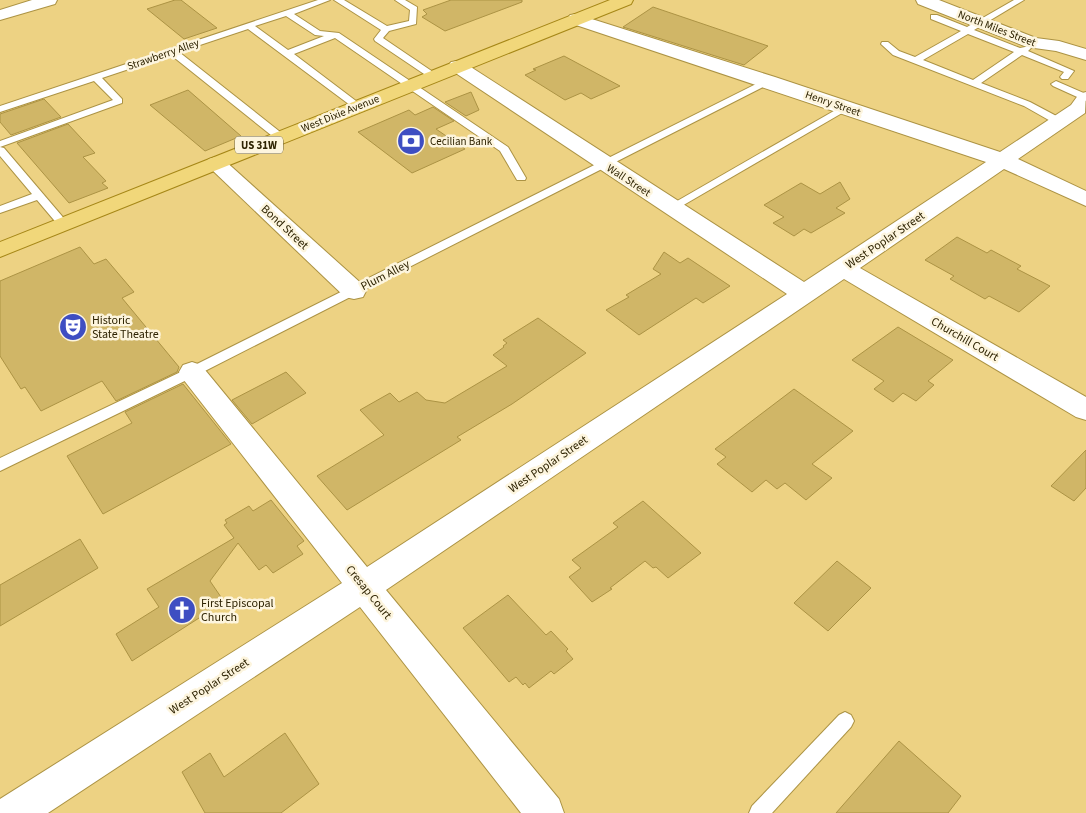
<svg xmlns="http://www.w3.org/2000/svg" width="1086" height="813" font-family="'Source Sans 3',sans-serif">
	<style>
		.building { fill: #d0b667; stroke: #ac9344 }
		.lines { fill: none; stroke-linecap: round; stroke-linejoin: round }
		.service-casing { stroke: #ac9344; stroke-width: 2 }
		.minor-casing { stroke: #ac9344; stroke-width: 2 }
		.secondary-casing { stroke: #ac9344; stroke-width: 2 }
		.primary-casing { stroke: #a68717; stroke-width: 2 }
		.service { fill: #fff; fill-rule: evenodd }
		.minor { fill: #fff; fill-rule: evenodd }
		.secondary { fill: #fff; fill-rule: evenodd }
		.primary { fill: #f1d77a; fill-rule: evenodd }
		.labels { text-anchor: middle; stroke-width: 5; stroke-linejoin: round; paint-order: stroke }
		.far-street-label { font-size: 11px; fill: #2e2302; stroke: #fdf5de }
		.far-poi-label { font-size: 11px; fill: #2e2302; stroke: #fdf5de; text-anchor: start }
		.shield { fill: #fdf5de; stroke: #6c6244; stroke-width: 1 }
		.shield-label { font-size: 11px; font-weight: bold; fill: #2e2302 }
		.street-label { font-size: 12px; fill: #2e2302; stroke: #fdf5de }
		.poi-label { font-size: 12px; fill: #2e2302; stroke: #fdf5de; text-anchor: start }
	</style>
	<rect width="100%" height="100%" fill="#edd283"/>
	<g class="building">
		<polygon points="175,0 181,0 217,28 184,39 147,9"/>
		<polygon points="451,0 522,0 522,2 445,31 422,17 427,14 423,10"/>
		<polygon points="653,7 768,46 744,65 623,27"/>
		<polygon points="564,56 620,86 591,99 581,93 565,100 525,75 536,70 533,69"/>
		<polygon points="188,90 241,136 205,151 150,105"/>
		<polygon points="471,92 479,110 466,116 445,102"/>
		<polygon points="44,99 61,117 11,135 0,122 0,114"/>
		<polygon points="433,107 454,121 436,129 465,149 412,173 358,132 409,110 415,115"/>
		<polygon points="68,124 95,153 83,157 106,181 102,183 108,188 69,203 17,143"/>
		<polygon points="840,182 850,199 836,208 845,213 811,233 804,229 794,236 773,223 784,217 764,205 801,183 820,194"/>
		<polygon points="957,237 987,253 991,250 1021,266 1017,269 1050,286 1019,312 989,296 985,299 950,279 954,276 925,260"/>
		<polygon points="80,247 94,264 106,259 134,292 122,298 179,367 177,372 116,401 102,381 41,411 25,387 21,389 0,356 0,281"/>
		<polygon points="664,252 680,263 688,258 730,286 703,303 696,298 639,335 606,310 629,297 626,295 661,274 653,269"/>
		<polygon points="538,318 586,353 512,404 457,437 461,440 347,510 317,476 384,435 360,410 390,393 399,402 417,392 426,400 445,403 507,366 493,355 504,347 503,346 507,343 503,340"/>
		<polygon points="898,327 953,360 928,381 934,385 916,401 903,393 893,402 874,389 884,381 852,360"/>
		<polygon points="286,372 306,393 252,424 232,400"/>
		<polygon points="183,384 231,444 103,514 67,456 132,423 125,412"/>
		<polygon points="794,389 853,431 812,464 832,478 806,500 785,483 777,489 766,480 752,492 717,464 726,457 715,449"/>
		<polygon points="1086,450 1086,488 1074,501 1051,486"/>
		<polygon points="271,500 304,541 297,546 303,554 273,573 266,565 259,570 238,543 210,581 223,600 208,609 210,611 132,661 116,634 159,607 147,589 234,538 224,525 227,523 225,520 249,506 253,511"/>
		<polygon points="643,501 701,553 668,578 656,567 653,568 645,561 610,588 612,589 592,602 569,577 581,568 572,560 618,527 613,523"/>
		<polygon points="80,539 98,568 0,626 0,585"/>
		<polygon points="837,561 871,588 828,631 794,603"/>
		<polygon points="508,595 546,635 551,631 568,649 566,651 573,659 554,674 551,671 529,688 525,683 523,685 516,677 509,682 463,628"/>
		<polygon points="285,733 319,784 281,813 205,813 182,772 210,753 224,777"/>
		<polygon points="899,741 961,796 948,813 836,813"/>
	</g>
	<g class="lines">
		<g class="service-casing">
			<g id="service">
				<path d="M318,0H330L294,14L320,31L339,33L508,147L526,178L525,180H517L500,151L335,38L294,54L360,104V108H354L248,29L179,52L284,135V139H276L171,55L102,78L122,99V103L0,147L4,148L67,222L69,224L67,226H59L37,200L0,213V206L32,194L0,156V141L113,100L94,81L0,112V106ZM286,16L315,35L324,36L288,50L255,26Z"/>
				<polygon points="334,0 344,0 387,26 409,21 410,10 395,0 405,0 417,7 416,24 389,31 383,38 436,74 436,78 430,78 375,41 374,39 381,30"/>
				<path d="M1014,0H1024L974,30L1020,48L1030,46L1031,48L1028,51L1074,71L1068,79H1062L1060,77L1064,72L1022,55L981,83L1030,102L1062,119V123H1054L1024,106L893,55L881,44L882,42H888L899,51L915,57L961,31L931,19V15H937L967,27ZM968,34L1014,52L973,80L923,60Z"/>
				<polygon points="768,78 773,81 771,83 197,375 0,471 0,458 187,369"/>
				<polygon points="1056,81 1086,94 1086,101 1053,86 1051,84"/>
				<polygon points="846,104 851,107 849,109 675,210 671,211 665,208"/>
				<polygon points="845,712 851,715 854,721 851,727 772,813 749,813 752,806 839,715"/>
			</g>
		</g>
		<g class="minor-casing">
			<g id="minor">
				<polygon points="32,0 57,0 55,4 0,20 0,10"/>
				<polygon points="576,14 775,77 1000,152 1071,105 1079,94 1086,92 1085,113 1018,159 1086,191 1086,206 1004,169 860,268 1086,397 1086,420 1076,417 844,279 386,590 559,799 564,813 521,813 360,607 48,813 0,813 0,799 342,583 183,379 179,372 183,365 192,362 201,365 367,567 787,294 451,70 448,66 451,62 457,61 463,62 804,282 986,162 570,23 567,19 570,15"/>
				<polygon points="216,157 223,159 363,285 366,291 363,297 354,299 345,297 209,167 206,163 209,159"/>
			</g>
		</g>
		<g class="secondary-casing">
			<polygon id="secondary" points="916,0 939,0 1036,38 1059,41 1086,49 1086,60 1056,51 1027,47 918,4"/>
		</g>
		<g class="primary-casing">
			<polygon id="primary" points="610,0 633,0 631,4 0,257 0,242"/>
		</g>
		<use href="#service" class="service"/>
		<use href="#minor" class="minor"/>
		<use href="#secondary" class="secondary"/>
		<use href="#primary" class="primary"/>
	</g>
	<defs>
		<g id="bank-disc" transform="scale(1.4375)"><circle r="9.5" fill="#3e4ec2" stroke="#fdf5de"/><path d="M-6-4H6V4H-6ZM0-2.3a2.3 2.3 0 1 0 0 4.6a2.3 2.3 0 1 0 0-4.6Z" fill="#fff"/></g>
		<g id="theatre-disc" transform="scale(1.4375)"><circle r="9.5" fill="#3e4ec2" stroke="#fdf5de"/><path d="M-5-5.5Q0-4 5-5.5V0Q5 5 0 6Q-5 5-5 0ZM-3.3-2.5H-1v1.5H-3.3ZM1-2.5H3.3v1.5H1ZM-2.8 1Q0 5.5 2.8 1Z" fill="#fff"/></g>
		<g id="church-disc" transform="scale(1.4375)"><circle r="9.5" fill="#3e4ec2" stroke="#fdf5de"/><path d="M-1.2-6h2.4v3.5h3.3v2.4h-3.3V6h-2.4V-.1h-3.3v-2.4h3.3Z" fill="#fff"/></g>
	</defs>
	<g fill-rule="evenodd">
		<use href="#bank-disc" x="411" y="141"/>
		<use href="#theatre-disc" x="73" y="327"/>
		<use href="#church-disc" x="182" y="610"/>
	</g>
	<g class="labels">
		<g class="far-street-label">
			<text transform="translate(997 28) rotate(21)" y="4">North Miles Street</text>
			<text transform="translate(163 54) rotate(-19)" y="4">Strawberry Alley</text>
			<text transform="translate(833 103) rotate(19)" y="4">Henry Street</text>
			<text transform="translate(340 113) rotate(-22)" y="4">West Dixie Avenue</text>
			<text transform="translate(629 180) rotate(33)" y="4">Wall Street</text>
		</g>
		<g class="far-poi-label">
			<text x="430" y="145">Cecilian Bank</text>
		</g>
		<rect class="shield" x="235" y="136.5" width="48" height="17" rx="4"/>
		<g class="shield-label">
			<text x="259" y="149">US 31W</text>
		</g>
		<g class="street-label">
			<text transform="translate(285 227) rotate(43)" y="4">Bond Street</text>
			<text transform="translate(885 240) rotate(-34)" y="4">West Poplar Street</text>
			<text transform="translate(385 275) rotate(-27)" y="4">Plum Alley</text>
			<text transform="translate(965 339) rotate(30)" y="4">Churchill Court</text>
			<text transform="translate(548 464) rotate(-34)" y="4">West Poplar Street</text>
			<text transform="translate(369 592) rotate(51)" y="4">Cresap Court</text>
			<text transform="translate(209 686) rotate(-33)" y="4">West Poplar Street</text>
		</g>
		<g class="poi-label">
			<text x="92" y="324">Historic<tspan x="92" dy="14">State Theatre</tspan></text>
			<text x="201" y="607">First Episcopal<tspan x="201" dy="14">Church</tspan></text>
		</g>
	</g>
</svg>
